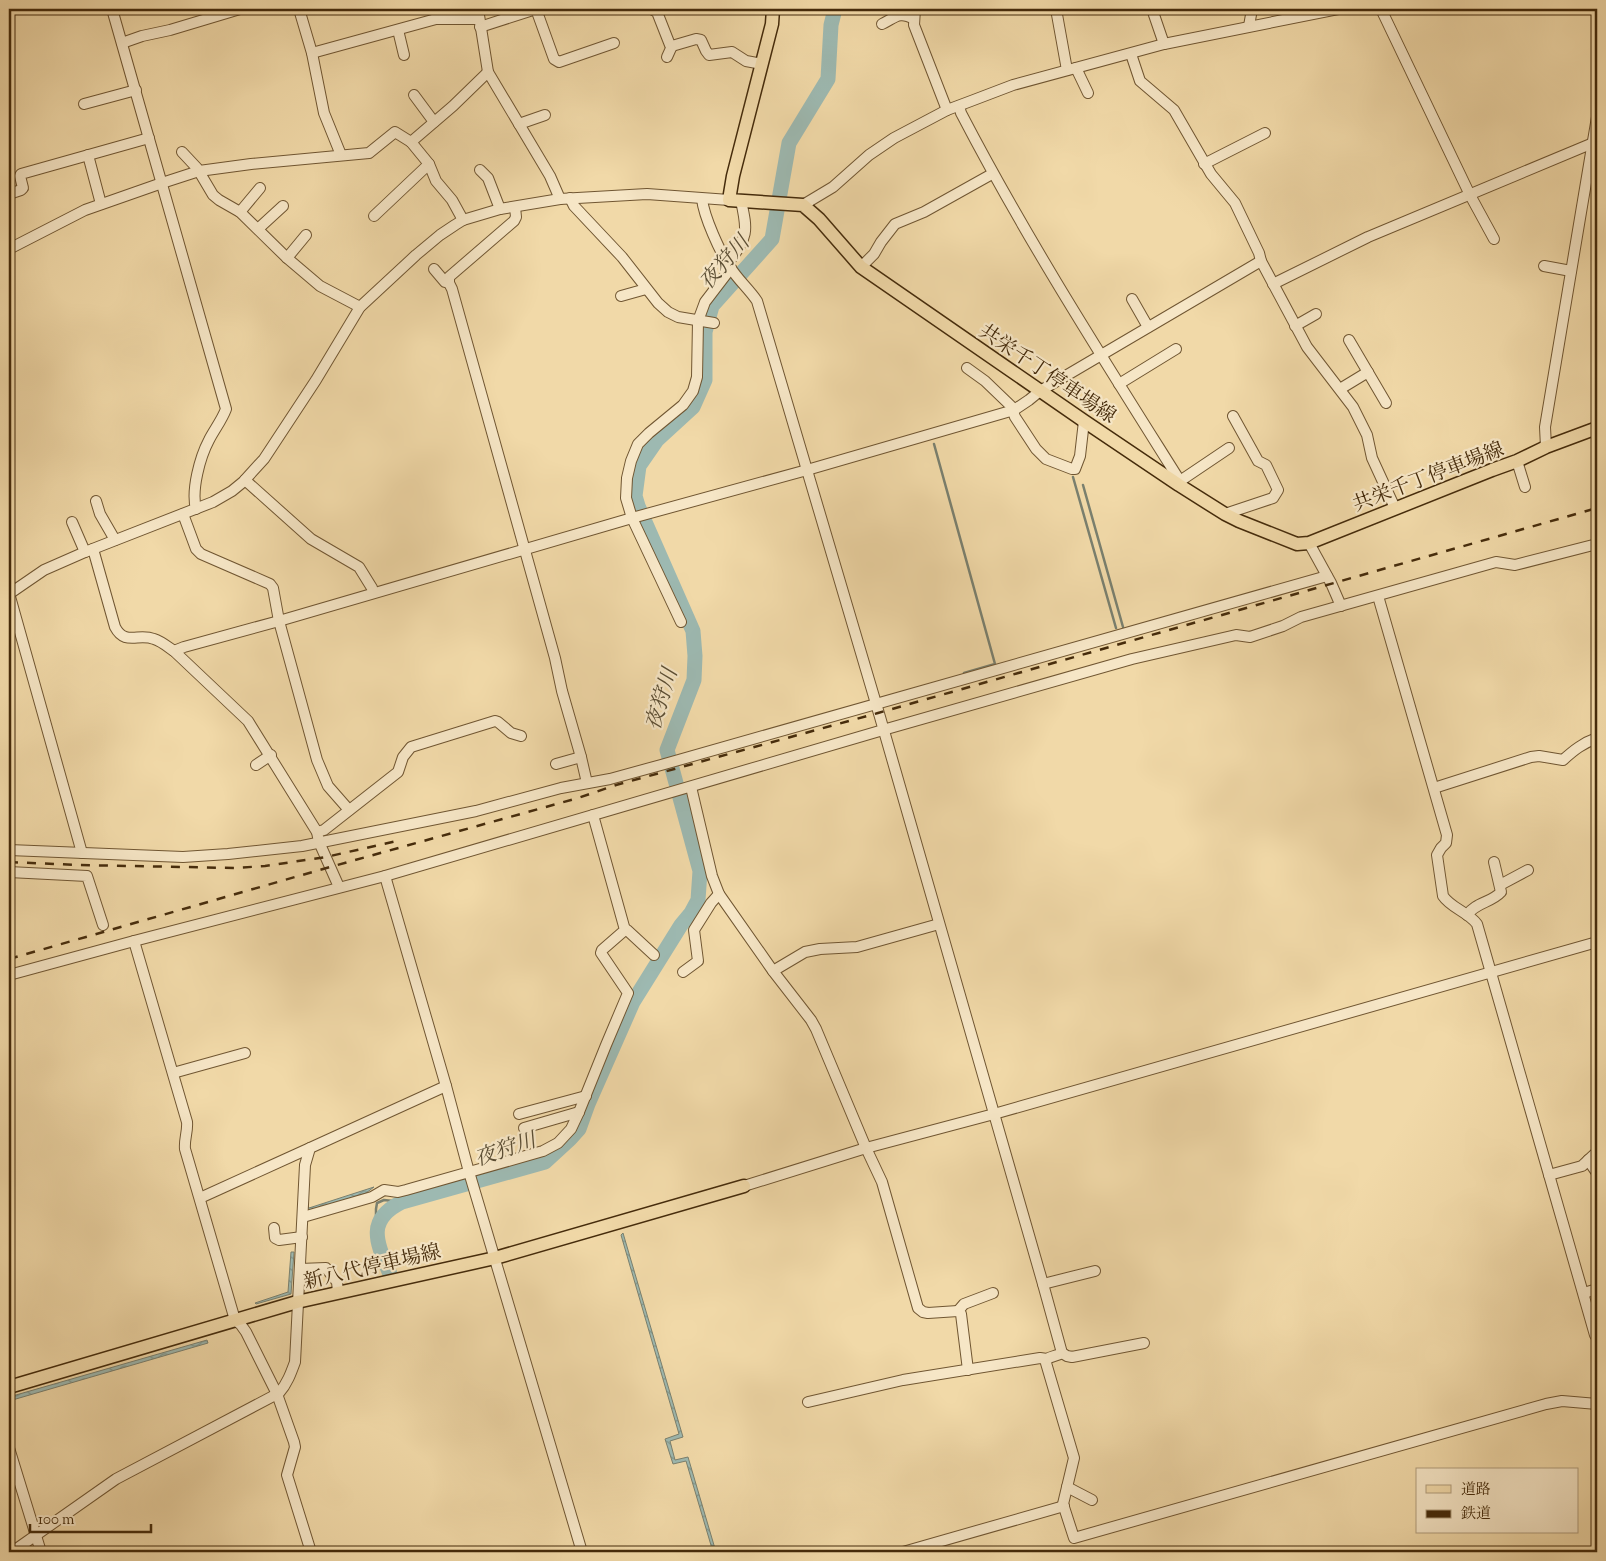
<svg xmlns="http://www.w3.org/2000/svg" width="1606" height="1561" font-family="'Sorts Mill Goudy','Noto Serif JP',serif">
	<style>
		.water { fill: url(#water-waves); stroke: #7a806f }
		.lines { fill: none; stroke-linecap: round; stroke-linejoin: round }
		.stream { stroke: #7a806f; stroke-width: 2.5 }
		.river { stroke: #9db9b1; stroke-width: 15 }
		.minor-casing { stroke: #705632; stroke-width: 12 }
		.major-casing { stroke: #452b0b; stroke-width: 15 }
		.minor { stroke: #f6e6c6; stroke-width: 10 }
		.major { stroke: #f1d9a8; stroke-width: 12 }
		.rail { stroke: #452b0b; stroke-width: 2.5; stroke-dasharray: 9 9; stroke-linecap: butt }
		.labels { text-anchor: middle; stroke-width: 4.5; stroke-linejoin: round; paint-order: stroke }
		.street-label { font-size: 20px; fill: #452b0b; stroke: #f6e6c6 }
		.water-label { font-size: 21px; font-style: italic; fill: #5b4e34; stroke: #f6e6c6 }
	</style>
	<defs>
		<pattern id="water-waves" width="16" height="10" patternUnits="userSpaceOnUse" patternTransform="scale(1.25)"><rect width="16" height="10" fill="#9db9b1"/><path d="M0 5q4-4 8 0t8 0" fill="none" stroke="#82978e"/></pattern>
	</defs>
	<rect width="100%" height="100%" fill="#f1d9a8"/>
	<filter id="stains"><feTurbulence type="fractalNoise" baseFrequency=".004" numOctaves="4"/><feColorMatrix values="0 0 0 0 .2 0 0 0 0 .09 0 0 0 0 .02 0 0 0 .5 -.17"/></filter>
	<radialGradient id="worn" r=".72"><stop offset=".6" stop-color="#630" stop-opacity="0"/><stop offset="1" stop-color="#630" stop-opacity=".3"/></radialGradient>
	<g class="water">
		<polygon points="374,1187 366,1193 308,1212 306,1201 309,1208"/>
		<polygon points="623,1233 683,1437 670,1441 675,1460 688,1457 716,1552 713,1552 686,1461 673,1464 665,1439 679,1434 621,1235"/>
		<polygon points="291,1252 294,1252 291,1294 256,1304 255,1303 288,1292"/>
		<polygon points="207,1340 208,1343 9,1401 9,1397"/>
	</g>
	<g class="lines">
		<g class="stream">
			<polyline points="934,444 995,664 964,673"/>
			<polyline points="1073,477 1116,628"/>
			<polyline points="1083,485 1123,627"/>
			<polyline points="376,1229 376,1209 377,1203 384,1200 402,1202"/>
		</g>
		<path class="river" d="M390,1274C377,1243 365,1220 402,1202L545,1162L570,1139L579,1129L588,1104L633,1002L681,925L691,913L698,900L700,871L667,750L694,680L695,656L693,631L638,506L635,496L639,466L657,440L693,407L705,380V332L712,306L772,239L789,143L828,79L831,25L835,9"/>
		<g class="minor-casing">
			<g id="minor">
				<path d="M112,9L226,409C222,420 214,430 209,440C200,457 191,490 196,509"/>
				<polyline points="299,9 312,53 324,113 341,155"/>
				<polyline points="478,9 488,72 550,176 560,199"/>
				<polyline points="536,9 554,59 559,62 614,43"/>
				<polyline points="651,9 657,12 670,45 672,46 696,39 701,40 706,51 709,55 732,52 746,61 762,64"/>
				<polyline points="915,9 914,25 947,110"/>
				<polyline points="1056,9 1067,70"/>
				<polyline points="1152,9 1164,44"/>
				<polyline points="1381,9 1470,195 1494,239"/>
				<path d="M882,24C896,17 899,11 914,19"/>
				<polyline points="1249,26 1252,9"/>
				<polyline points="480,27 536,9"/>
				<polyline points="398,30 404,55"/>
				<polyline points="122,43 142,36 170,30 240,9"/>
				<polyline points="312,53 436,19 479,19"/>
				<polyline points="1131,54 1140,81 1174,110 1211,174 1235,203 1259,253 1261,261 1307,347 1353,407 1367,435 1372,458 1395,508"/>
				<polyline points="667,57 672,46"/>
				<polyline points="1076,68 1088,93"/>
				<polyline points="414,95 434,122"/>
				<polyline points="84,104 136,90"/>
				<path d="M959,106L961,113C1027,240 1104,360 1180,481L1179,485"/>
				<polyline points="519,124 545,115"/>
				<polyline points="411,142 429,164 436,181 452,200 463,220"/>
				<polyline points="182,152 197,168 213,195 219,200 240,212 287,258 320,286 360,307"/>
				<polyline points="88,155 101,204"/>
				<polyline points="1204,164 1265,133"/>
				<polyline points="480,170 488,178 500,209"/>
				<polyline points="9,194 21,190 23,188 20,176 21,174 149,138"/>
				<polyline points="570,198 574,206 622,257 658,303 668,312 678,317 714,323"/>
				<path d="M702,199C704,217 720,252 730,267C738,280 749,289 757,301L880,717L1043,1284L1062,1353C1057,1356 1051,1356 1047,1359L1046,1363L1074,1458L1063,1504L1074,1538L1546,1404L1562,1401L1597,1404"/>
				<polyline points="803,205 833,187 869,155 894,138 947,110 971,101 1013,85 1164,44 1338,9"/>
				<polyline points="515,207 516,217 514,221 449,277 449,283 452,289 555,658 562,691 581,757 587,783"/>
				<polyline points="240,212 260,188"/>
				<polyline points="374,216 429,164"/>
				<polyline points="259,228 283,206"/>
				<polyline points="9,249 85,210 162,183 199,171 251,164 369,153 395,132 411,142 453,106 488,72"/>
				<polyline points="287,258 306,235"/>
				<path d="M728,263C748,237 748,232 741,201"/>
				<polyline points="1544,266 1571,271"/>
				<polyline points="861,267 874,254 881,242 895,224 924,212 992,174"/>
				<polyline points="434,269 445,282 449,283"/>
				<polyline points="1273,284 1368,237 1593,143"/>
				<polyline points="621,296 646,289"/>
				<polyline points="1132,299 1148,327"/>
				<polyline points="1295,326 1316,314"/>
				<polyline points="1349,340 1386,403"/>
				<polyline points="967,368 985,381 1011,406 1015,417 1036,449 1046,459 1072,469 1075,469 1080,456 1084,421"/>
				<polyline points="1119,384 1176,349"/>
				<polyline points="1340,389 1368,372"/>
				<polyline points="1546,447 1545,427 1597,117"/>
				<polyline points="1517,461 1525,487"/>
				<polyline points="245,480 311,539 359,567 372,588 373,593"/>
				<polyline points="1180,481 1229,448"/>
				<polyline points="96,501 100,514 115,540"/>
				<polyline points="183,514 196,549 201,554 270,584 273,588 279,621 317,760 328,786 349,810"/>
				<polyline points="1225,514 1273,498 1278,490 1266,465 1258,461 1233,416"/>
				<polyline points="72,522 85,552"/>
				<polyline points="1309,543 1331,583 1341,606"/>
				<path d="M93,549L115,627C125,646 138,633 154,639C161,641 168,647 174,651L248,721L317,832L319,842L339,887"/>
				<polyline points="9,593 82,853"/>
				<polyline points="9,594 44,570 85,552 213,502 232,491 243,482 264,459 316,380 360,307 416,255 440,235 455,225 463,220 500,209 560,199 647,194 729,200"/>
				<path d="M1378,596L1447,835L1446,843L1441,848L1437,855L1443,896C1451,908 1468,912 1477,924L1595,1335L1597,1338"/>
				<polyline points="681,622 632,518 626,498 627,478 631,461 638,444 649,433 683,405 693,391 697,377 698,321 705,302 731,268"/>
				<polyline points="174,651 184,647 279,621 632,518 807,470 1014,410 1029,400 1040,391 1261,261"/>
				<polyline points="556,764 581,757"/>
				<polyline points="256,765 271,755"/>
				<polyline points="691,787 712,876 719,894 773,971 811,1020 816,1029 866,1148 882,1182 918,1308 923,1312 928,1313 958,1311 961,1314 968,1370"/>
				<path d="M1434,788L1531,757L1539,756L1563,760C1574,750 1583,743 1597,738"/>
				<polyline points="317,832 324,830 398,772 403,757 411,747 495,721 498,722 511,733 521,736"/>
				<polyline points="9,850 183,857 228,854 302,846 476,811 561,788 610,779 661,765 1327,576"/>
				<polyline points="9,872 87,876 103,925"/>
				<polyline points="385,876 446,1086 469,1172 582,1552"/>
				<polyline points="1500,885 1528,870"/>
				<path d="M1467,915C1476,902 1491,903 1501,892L1494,862"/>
				<polyline points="625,930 627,930 654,955"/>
				<path d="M134,941L187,1122C188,1131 184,1139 185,1149L235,1320L241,1325L246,1332L277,1394L294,1442L295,1447L287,1475L311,1552"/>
				<polyline points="773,971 805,952 820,949 857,947 939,924"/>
				<polyline points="683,972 698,961 694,930 711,903 719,894"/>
				<polyline points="9,975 134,941 385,876 883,730 1132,659 1236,635 1250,637 1283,626 1301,617 1496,562 1515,565 1597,544"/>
				<polyline points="173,1073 245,1053"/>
				<polyline points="519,1114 586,1096"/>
				<polyline points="524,1128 579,1112"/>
				<polyline points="1588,1160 1597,1173"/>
				<polyline points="1549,1175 1582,1166 1597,1152"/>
				<polyline points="744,1186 866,1148 994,1114 1597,942"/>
				<polyline points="200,1198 310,1148"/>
				<polyline points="303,1217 372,1197 384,1190 398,1192 406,1190 543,1151 558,1143 571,1129 579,1112 606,1045 628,993 601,953 602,950 625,930 593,815"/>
				<polyline points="274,1228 275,1238 279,1240 302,1237"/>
				<polyline points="300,1269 326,1268 337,1282 338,1292"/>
				<polyline points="1043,1284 1095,1271"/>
				<polyline points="1584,1293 1597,1289"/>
				<polyline points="958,1311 964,1304 993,1293"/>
				<polyline points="1062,1353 1067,1356 1072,1357 1144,1343"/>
				<polyline points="808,1402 903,1380 1040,1358 1047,1359"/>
				<polyline points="9,1448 41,1552"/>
				<polyline points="1067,1487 1092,1500"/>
				<path d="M12,1552L116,1479L279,1393C287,1384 291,1373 295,1362L305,1165L310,1148L446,1086"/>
				<polyline points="903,1552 1064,1506"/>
			</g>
		</g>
		<g class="major-casing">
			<g id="major">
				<polyline points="773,9 772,24 733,176 729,200 803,205 819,219 861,267 1084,421 1179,485 1225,514 1239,521 1297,544 1309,543 1492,470 1517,461 1546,447 1597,428"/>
				<polyline points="9,1387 297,1302 495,1258 744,1186"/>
			</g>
		</g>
		<use href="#minor" class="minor"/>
		<use href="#major" class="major"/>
		<g class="rail">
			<polyline points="9,862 78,865 235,868 265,866 326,857 401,840"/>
			<polyline points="9,959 330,867 578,798 616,785 878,713 1597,508"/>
		</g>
	</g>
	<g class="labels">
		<g class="street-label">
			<text transform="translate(1048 373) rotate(34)" y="7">共栄千丁停車場線</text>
			<text transform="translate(1428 476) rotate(-21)" y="7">共栄千丁停車場線</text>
			<text transform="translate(372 1266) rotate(-13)" y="7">新八代停車場線</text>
		</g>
		<g class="water-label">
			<text transform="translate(724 262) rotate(-49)" y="7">夜狩川</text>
			<text transform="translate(661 699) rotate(-73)" y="7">夜狩川</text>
			<text transform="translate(505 1149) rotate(-19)" y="7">夜狩川</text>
		</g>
	</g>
	<rect width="1606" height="1561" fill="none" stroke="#f1d9a8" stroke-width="30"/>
	<rect x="10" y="10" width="1586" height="1541" fill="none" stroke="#452b0b" stroke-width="2.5"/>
	<rect x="15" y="15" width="1576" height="1531" fill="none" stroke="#452b0b"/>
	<rect x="1416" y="1468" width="162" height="65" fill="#f6e6c6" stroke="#af9b7b"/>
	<rect x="1426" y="1485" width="25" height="8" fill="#f1d9a8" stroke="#af9b7b"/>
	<text x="1461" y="1494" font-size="15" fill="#452b0b">道路</text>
	<rect x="1426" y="1510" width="25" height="8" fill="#452b0b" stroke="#af9b7b"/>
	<text x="1461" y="1518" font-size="15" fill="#452b0b">鉄道</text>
	<path d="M30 1524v8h121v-8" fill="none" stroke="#452b0b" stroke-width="2.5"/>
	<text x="38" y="1524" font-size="15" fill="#452b0b" stroke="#f6e6c6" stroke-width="4" paint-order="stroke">100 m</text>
	<rect width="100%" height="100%" filter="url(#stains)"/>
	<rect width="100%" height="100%" fill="url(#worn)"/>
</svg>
